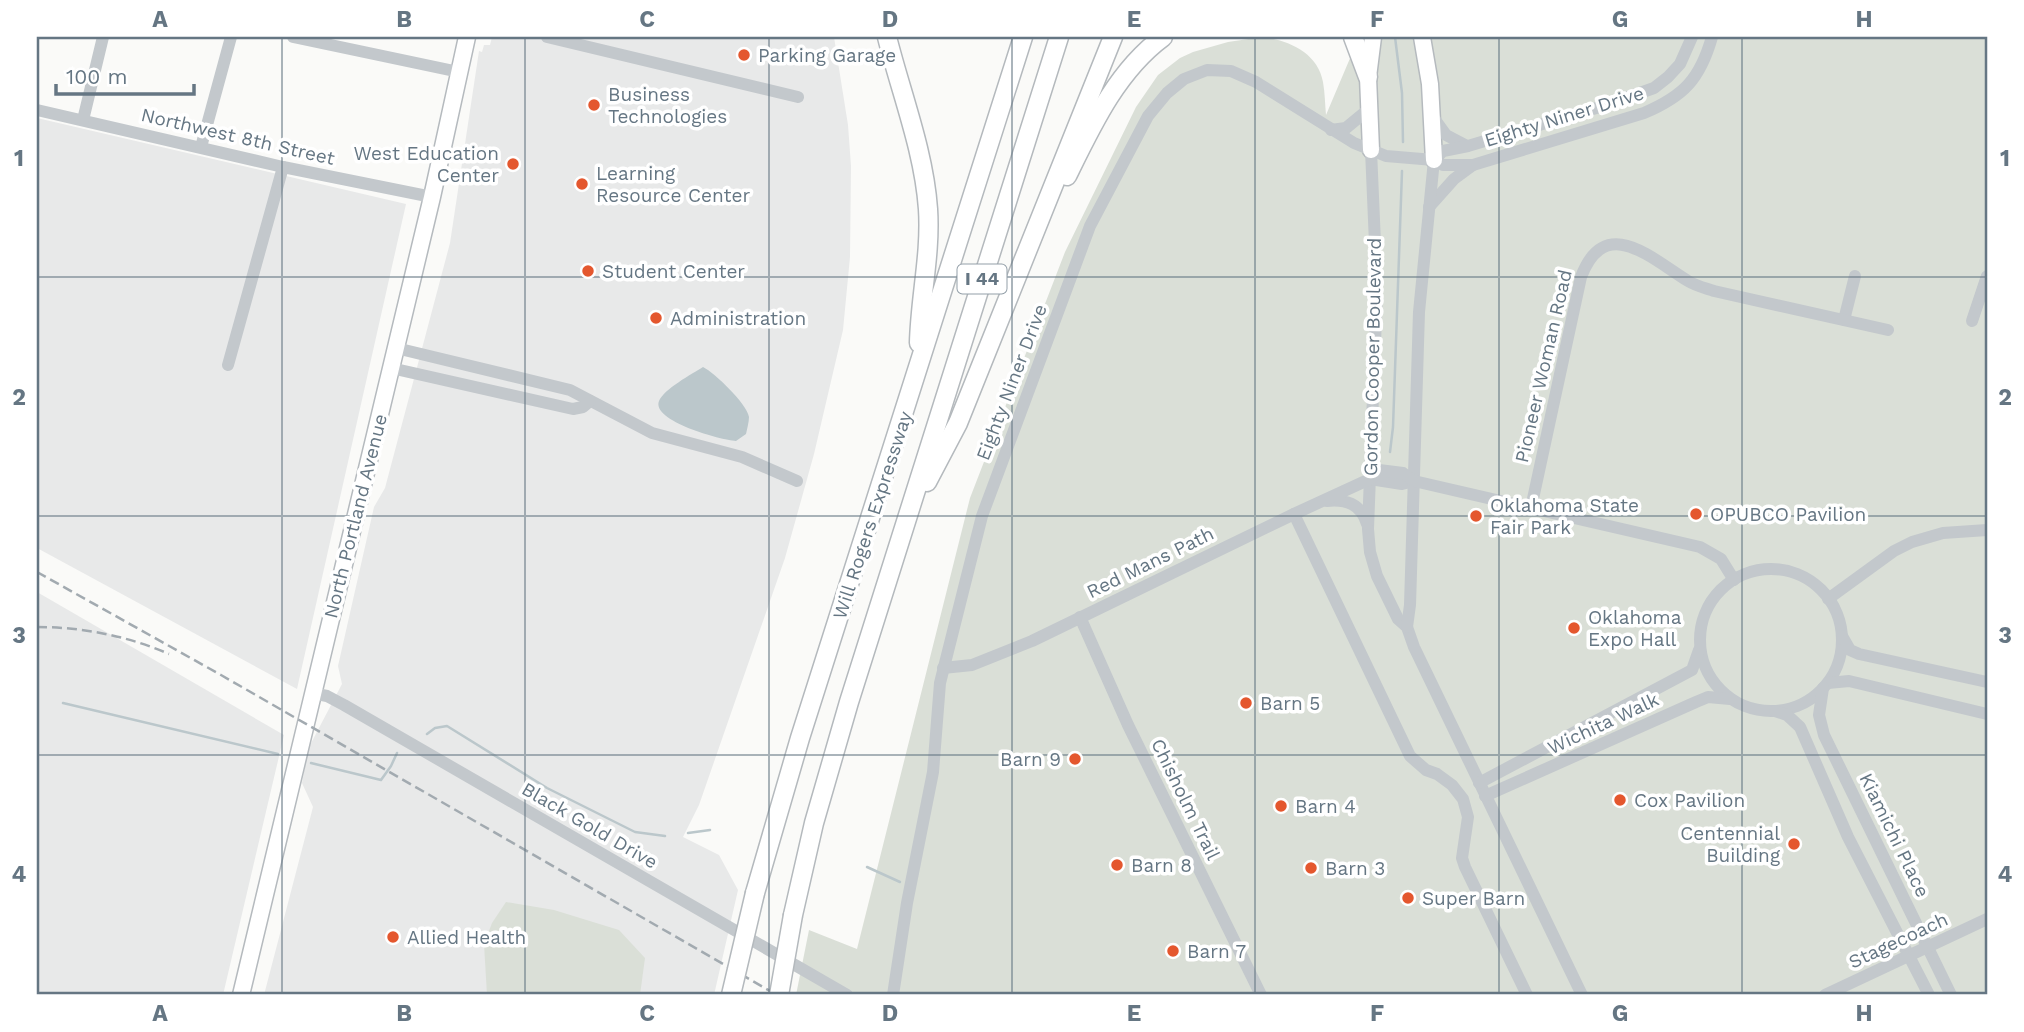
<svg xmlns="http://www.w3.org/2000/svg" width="2024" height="1032" font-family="'Work Sans',sans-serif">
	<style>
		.built { fill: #e8e9e9 }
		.green { fill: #dadfd7 }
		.water { fill: #bbc7cb }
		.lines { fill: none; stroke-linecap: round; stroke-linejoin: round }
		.stream { stroke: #bbc7cb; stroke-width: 2.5 }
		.major-casing { stroke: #b5babe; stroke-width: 19 }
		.highway-casing { stroke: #b4b9bd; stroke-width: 21 }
		.minor { stroke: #c3c8cc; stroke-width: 12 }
		.major { stroke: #fff; stroke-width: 16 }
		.highway { stroke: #fff; stroke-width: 18 }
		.rail { stroke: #a2aab0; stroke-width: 2.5; stroke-dasharray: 10 5; stroke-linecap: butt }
		.highway-bridge-casing { stroke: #b4b9bd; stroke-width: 21; stroke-linecap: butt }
		.highway-bridge { stroke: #fff; stroke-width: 18 }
		.grid { fill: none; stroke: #657683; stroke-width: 2; stroke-opacity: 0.55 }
		.poi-dot { fill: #e4572e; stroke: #fff; stroke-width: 2.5 }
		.labels { text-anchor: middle; stroke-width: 7; stroke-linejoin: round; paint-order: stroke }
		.shield { fill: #fff; stroke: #939fa8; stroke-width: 2 }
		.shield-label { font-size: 18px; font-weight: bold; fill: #657683 }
		.poi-label { font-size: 19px; fill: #657683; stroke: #fff; text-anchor: start }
		.street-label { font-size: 19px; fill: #657683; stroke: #fff }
		.neatline { fill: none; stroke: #657683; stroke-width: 2.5 }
		.grid-label { font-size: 23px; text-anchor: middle; font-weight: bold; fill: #657683 }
	</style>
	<rect width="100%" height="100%" fill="#fafaf8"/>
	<g class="built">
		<polygon points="492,37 834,37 848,125 851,166 850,257 843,330 814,454 785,558 699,805 683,837 719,855 738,890 714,995 264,995 313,807 302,783 308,749 342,684 338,666 374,507 385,488 450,243 479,51 482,52 484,45 490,45"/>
		<polygon points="37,118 406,204 297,689 37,548"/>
		<polygon points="37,592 284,735 223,995 37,995"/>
	</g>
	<g class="green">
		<path d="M1262,37C1289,40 1318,53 1323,82C1325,93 1325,105 1326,115L1359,37H1987V995H796L809,930L857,949L970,498L1065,252L1136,107L1158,75L1180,58L1193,52L1228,42Z"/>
		<polygon points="506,902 554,910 619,930 645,958 640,995 487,995 484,944 492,923"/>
	</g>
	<path class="water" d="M703,367C715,373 747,404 749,417C749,422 747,429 746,434L736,441C721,440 651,421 659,401C664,389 692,374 703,367Z"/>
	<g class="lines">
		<g class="stream">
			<polyline points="1395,37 1402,93 1403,142"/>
			<polyline points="1390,452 1393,427 1402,171"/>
			<polyline points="63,703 278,754"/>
			<polyline points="427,734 435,728 447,726 547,788 635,832 665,836"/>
			<polyline points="311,763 381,780 391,766 397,753"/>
			<polyline points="688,833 710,830"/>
			<polyline points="867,867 900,882"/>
		</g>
		<g class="major-casing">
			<g id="major">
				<polyline points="1422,37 1430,84 1434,160"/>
				<polyline points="1371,150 1368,77 1373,37"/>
				<polyline points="241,995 432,197 467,37"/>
			</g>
		</g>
		<g class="highway-casing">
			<g id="highway">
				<path d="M887,37C901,93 924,151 928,209C931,254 920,298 919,343"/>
				<polyline points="1353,37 1368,77"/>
				<path d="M1067,176C1092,125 1117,71 1163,37"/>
				<polyline points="927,482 958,423 1113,37"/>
				<polyline points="755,893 800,738 1023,37"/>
				<polyline points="793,915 814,823 849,702 1059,37"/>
			</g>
		</g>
		<g class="minor">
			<polyline points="293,37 459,72"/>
			<polyline points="547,37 798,97"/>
			<polyline points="37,110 283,167 432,197"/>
			<polyline points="1433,117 1446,135 1467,146"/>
			<polyline points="83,120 103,37"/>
			<polyline points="1331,130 1346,128 1369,109"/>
			<polyline points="201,147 231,37"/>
			<polyline points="1371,150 1377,290 1368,529 1370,552 1377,576 1398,619 1407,627 1414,647 1582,995"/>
			<polyline points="1434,160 1443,151 1468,146 1603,106 1654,88 1668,77 1680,64 1692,37"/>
			<polyline points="1429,207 1454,179 1473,165"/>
			<polyline points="1844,320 1855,276"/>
			<polyline points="1972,321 1987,276"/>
			<polyline points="396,348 570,390 652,433 742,457 797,481"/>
			<polyline points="228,365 283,167"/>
			<polyline points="391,368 573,409 583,407 590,401"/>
			<polyline points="1370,479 1402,484 1414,481"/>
			<path d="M1327,501C1346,499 1361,504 1367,524"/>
			<path d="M1531,508L1581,277C1605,213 1652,259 1688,281C1696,286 1705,288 1714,291L1888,330"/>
			<polyline points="1294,514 1410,756 1426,770 1437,774 1452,785 1463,799 1468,817 1462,858 1465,867 1527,995"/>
			<circle cx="1771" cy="640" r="71"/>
			<polyline points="1828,599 1894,551 1912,542 1943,533 1987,530"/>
			<polyline points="1080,617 1128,725 1261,995"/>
			<polyline points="1407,627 1410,605 1419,312 1434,160"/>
			<polyline points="1842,636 1850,650 1859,654 1987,682"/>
			<polyline points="943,668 972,665 1032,641 1294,514 1370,479 1379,470 1403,473 1414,481 1700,547 1721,559 1734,580"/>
			<polyline points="1828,683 1849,681 1987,714"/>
			<polyline points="1823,688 1819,715 1824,735 1951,995"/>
			<polyline points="312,693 327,696 344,705 847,995"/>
			<polyline points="1775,711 1787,715 1800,727 1848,837 1929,995"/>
			<polyline points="1479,783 1692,670 1699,650"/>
			<polyline points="1485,796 1696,702 1708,697 1730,699"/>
			<path d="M893,995L907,903L933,772L940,683L982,516L1090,226L1148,116L1167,93L1184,79L1207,70L1231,71L1256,82L1354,143L1386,156L1434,160L1443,165H1473L1644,113C1684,96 1700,79 1712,37"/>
			<polyline points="1825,995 1987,919"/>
		</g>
		<use href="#major" class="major"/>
		<use href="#highway" class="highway"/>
		<g class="rail">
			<polyline points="37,572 221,675 777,995"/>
			<path d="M37,627C82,627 128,636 169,654"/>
		</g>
		<g class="highway-bridge-casing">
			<g id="highway-bridge">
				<polyline points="731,995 755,893"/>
				<polyline points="779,995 793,915"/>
			</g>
		</g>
		<use href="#highway-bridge" class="highway-bridge"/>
	</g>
	<path class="grid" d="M282,37V995M525,37V995M769,37V995M1012,37V995M1255,37V995M1499,37V995M1742,37V995M37,277H1987M37,516H1987M37,755H1987"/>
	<g class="poi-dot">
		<circle cx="744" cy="55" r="7"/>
		<circle cx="594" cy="105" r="7"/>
		<circle cx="513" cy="164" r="7"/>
		<circle cx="582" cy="184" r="7"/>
		<circle cx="588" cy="271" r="7"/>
		<circle cx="656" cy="318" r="7"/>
		<circle cx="1696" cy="514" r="7"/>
		<circle cx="1476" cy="516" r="7"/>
		<circle cx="1574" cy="628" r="7"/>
		<circle cx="1246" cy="703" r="7"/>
		<circle cx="1075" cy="759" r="7"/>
		<circle cx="1620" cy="800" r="7"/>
		<circle cx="1281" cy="806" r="7"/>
		<circle cx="1794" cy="844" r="7"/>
		<circle cx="1117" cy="865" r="7"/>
		<circle cx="1311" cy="868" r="7"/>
		<circle cx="1408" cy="898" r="7"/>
		<circle cx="393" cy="937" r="7"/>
		<circle cx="1173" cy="951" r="7"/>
	</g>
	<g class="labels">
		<rect class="shield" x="957.5" y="264.5" width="49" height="29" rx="5"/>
		<g class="shield-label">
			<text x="982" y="285">I 44</text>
		</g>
		<g class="poi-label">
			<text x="758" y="62">Parking Garage</text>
			<text x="608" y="101">Business<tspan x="608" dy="22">Technologies</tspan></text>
			<text x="499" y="160" text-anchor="end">West Education<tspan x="499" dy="22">Center</tspan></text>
			<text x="596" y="180">Learning<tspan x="596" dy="22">Resource Center</tspan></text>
			<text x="602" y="278">Student Center</text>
			<text x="670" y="325">Administration</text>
			<text x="1490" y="512">Oklahoma State<tspan x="1490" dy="22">Fair Park</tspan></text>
			<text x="1710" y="521">OPUBCO Pavilion</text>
			<text x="1588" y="624">Oklahoma<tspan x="1588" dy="22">Expo Hall</tspan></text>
			<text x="1260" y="710">Barn 5</text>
			<text x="1061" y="766" text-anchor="end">Barn 9</text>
			<text x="1634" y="807">Cox Pavilion</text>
			<text x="1295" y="813">Barn 4</text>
			<text x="1780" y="840" text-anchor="end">Centennial<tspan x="1780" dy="22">Building</tspan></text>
			<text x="1131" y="872">Barn 8</text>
			<text x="1325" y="875">Barn 3</text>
			<text x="1422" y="905">Super Barn</text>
			<text x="407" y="944">Allied Health</text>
			<text x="1187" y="958">Barn 7</text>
		</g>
		<g class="street-label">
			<text transform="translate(1564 116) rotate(-17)" y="7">Eighty Niner Drive</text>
			<text transform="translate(238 136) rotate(13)" y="7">Northwest 8th Street</text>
			<text transform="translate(1372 357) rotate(-89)" y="7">Gordon Cooper Boulevard</text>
			<text transform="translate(1543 366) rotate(-77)" y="7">Pioneer Woman Road</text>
			<text transform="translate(1011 382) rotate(-69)" y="7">Eighty Niner Drive</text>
			<text transform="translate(872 515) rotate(-72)" y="7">Will Rogers Expressway</text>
			<text transform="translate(355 516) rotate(-76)" y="7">North Portland Avenue</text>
			<text transform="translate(1150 562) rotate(-26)" y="7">Red Mans Path</text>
			<text transform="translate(1603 723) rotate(-25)" y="7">Wichita Walk</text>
			<text transform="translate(1186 799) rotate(64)" y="7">Chisholm Trail</text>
			<text transform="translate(590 825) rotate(30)" y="7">Black Gold Drive</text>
			<text transform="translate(1895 835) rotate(64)" y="7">Kiamichi Place</text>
			<text transform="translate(1898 940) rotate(-25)" y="7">Stagecoach</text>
		</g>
	</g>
	<rect width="2024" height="1032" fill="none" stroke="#ffffff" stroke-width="77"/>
	<path d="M56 84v10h138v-10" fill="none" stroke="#657683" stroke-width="3.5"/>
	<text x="66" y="84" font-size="21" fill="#657683" stroke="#ffffff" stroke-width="5" paint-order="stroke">100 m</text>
	<rect x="38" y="38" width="1948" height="955" class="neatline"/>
	<g class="grid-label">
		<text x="160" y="27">A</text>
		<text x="404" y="27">B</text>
		<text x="647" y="27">C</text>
		<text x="890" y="27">D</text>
		<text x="1134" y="27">E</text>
		<text x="1377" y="27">F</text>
		<text x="1620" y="27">G</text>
		<text x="1864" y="27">H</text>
		<text x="19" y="166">1</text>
		<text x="2005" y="166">1</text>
		<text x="19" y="405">2</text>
		<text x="2005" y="405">2</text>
		<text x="19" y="643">3</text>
		<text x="2005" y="643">3</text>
		<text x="19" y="882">4</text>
		<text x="2005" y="882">4</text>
		<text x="160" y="1021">A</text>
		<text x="404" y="1021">B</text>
		<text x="647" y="1021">C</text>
		<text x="890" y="1021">D</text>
		<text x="1134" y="1021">E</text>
		<text x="1377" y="1021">F</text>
		<text x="1620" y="1021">G</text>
		<text x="1864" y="1021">H</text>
	</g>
</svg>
